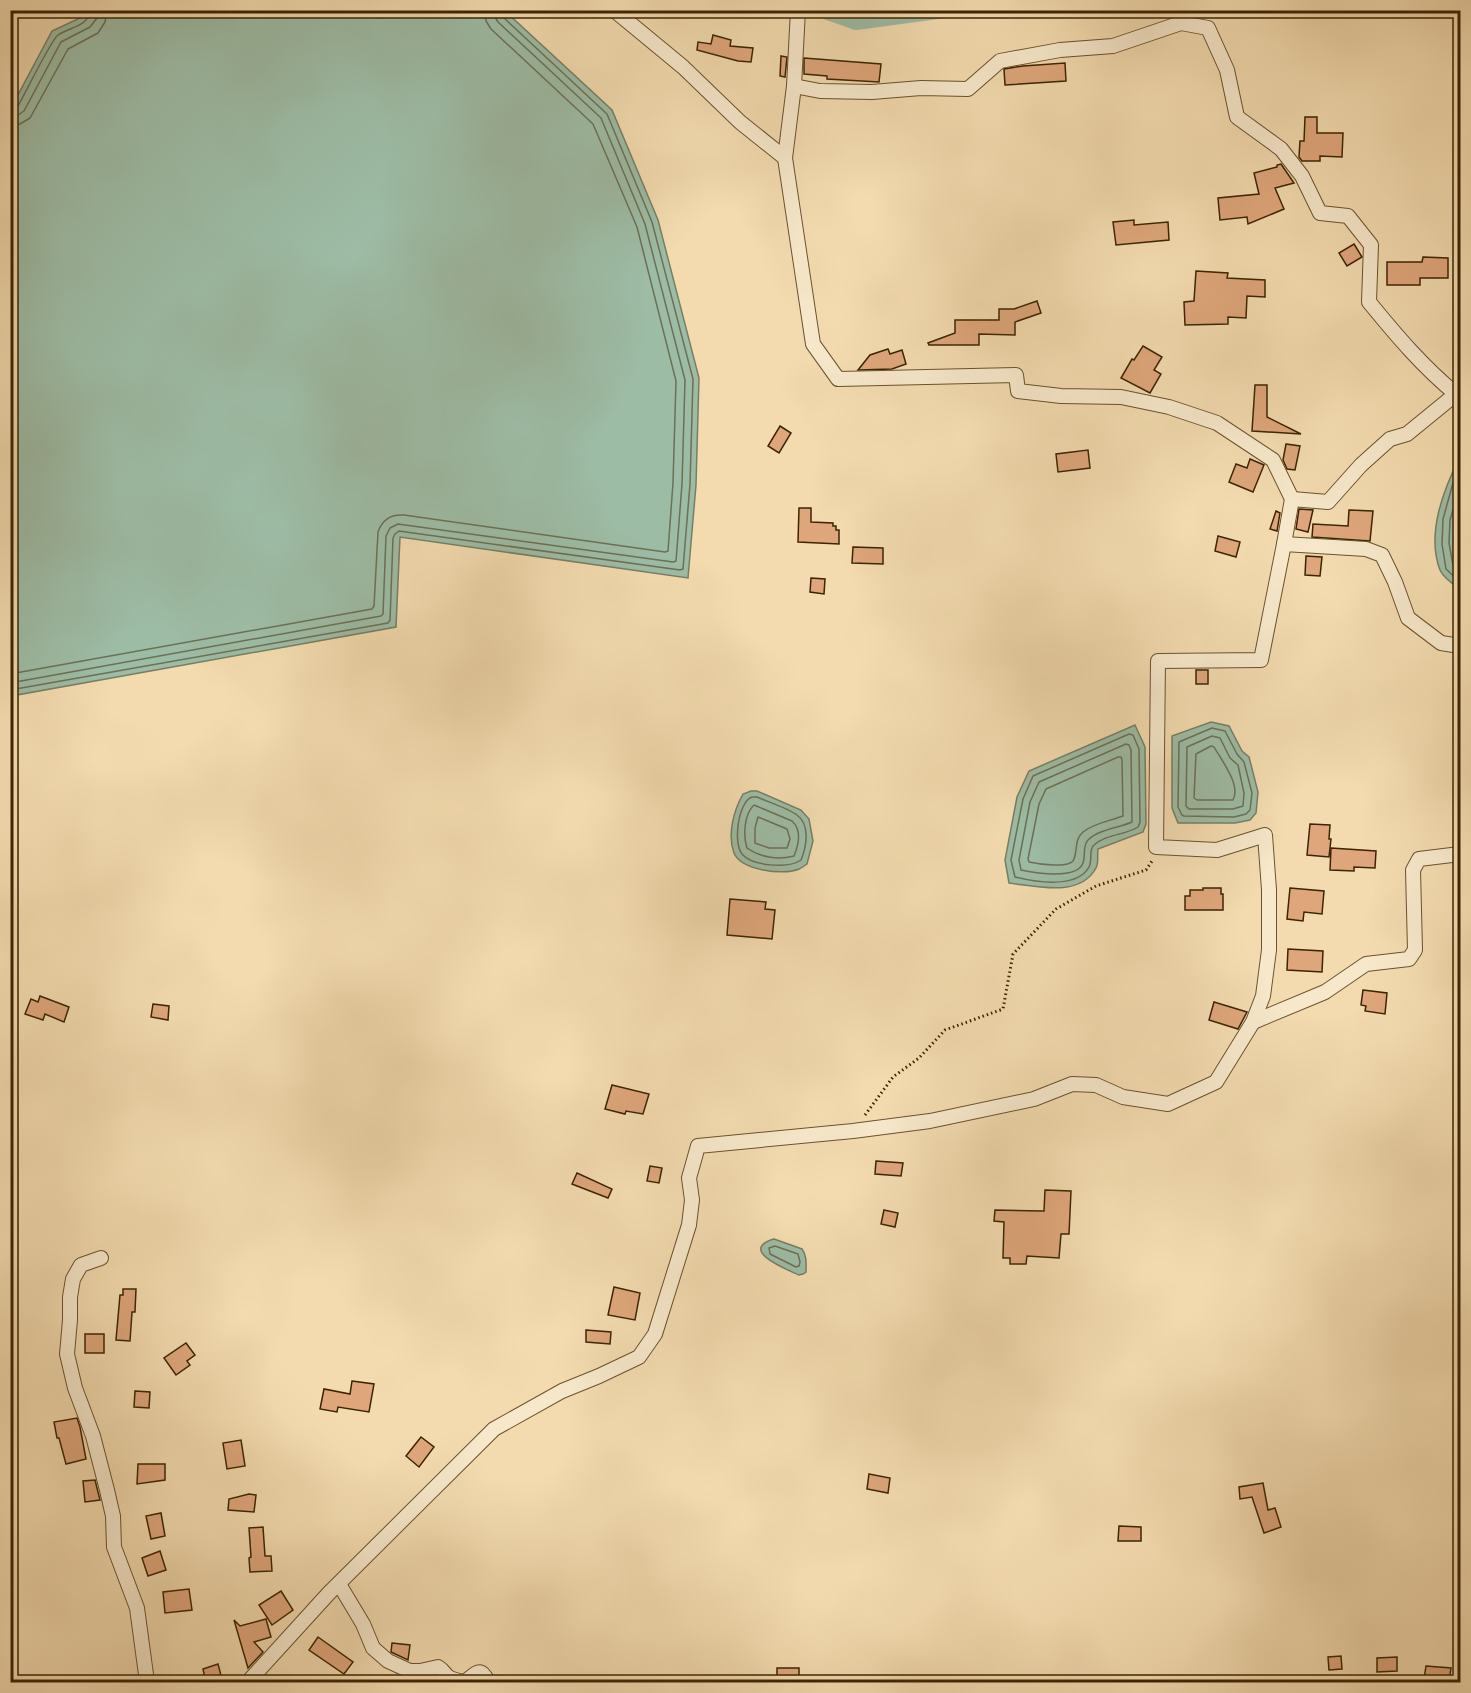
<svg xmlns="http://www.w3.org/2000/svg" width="1471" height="1693" font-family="'Gentium Book Plus',serif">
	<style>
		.water { fill: #9dbca6; stroke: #767f65; stroke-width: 1.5 }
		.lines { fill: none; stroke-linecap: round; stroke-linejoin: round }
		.shore { stroke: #6c7054; stroke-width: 1.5 }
		.canal { stroke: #9dbca6; stroke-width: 16 }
		.building { fill: #dfa67b; stroke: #3c2403; stroke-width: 1.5 }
		.minor-casing { stroke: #6a522e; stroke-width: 16 }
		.path { stroke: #3c2403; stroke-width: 3; stroke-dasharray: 1.5 3; stroke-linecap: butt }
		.minor { stroke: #f7e8cb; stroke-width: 14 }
	</style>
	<rect width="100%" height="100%" fill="#f3dbaf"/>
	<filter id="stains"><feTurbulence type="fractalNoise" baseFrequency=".00333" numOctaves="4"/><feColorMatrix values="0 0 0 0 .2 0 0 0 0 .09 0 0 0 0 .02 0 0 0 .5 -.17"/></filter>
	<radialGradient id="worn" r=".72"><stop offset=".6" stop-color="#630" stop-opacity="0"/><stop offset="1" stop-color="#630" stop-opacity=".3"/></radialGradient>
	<g class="water">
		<polygon points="86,10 505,11 612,110 658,220 699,378 696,485 688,578 400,537 396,627 11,696 11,108 52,31 82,17"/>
		<path d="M1460,456V589C1454,585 1443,577 1440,570C1426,533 1444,489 1460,456Z"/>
		<polygon points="1211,722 1229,726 1242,751 1249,757 1258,792 1256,813 1250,820 1235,823 1178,823 1172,808 1172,736"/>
		<path d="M1135,725L1145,747L1146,824L1143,832L1098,849C1097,855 1099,863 1096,868C1080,898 1036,886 1009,883L1005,860L1017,797L1029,771Z"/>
		<path d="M751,791H757L801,810L809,819L813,841L807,864C804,866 802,868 799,869C783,876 741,870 734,853C727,834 734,810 743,794Z"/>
		<path d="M774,1239L802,1249C807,1256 806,1264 806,1272L803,1274L799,1275C788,1270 737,1250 774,1239Z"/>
	</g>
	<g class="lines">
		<g class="shore">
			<path d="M10,109L15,108L18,106C25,94 51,40 58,35C69,27 89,27 90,10"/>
			<polyline points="10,117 18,115 24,111 61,42 90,27 97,18 98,10"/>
			<polyline points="10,126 20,124 30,118 68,49 98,33 105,22 107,10"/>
			<polyline points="1460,469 1453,483 1443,519 1442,544 1446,569 1460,582"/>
			<polyline points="1460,486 1450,520 1449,543 1453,565 1460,572"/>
			<path d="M10,674L372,609L374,606L378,532C382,520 391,514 404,515L665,552L668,551L673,483L676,381L637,227L593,124L491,29L486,21L485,10"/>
			<polyline points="10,683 381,616 383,614 386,536 390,528 398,524 673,562 676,561 682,484 685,380 645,224 601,118 498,22 495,17 494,10"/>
			<polyline points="10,690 388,623 390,620 393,538 395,534 399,531 680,570 683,569 690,484 693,379 652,222 607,114 504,18 501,10"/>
			<polygon points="1212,728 1225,731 1237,754 1244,762 1252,793 1250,810 1246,814 1234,817 1184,816 1182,815 1178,807 1179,742"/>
			<path d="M1129,734L1133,735L1139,749L1140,822L1138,827C1126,835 1106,834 1094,845C1088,850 1093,860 1089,867C1077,889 1036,882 1015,877L1011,860L1023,799L1033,776Z"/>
			<polygon points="1212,736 1220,738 1230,758 1238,765 1244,793 1243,806 1233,809 1189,809 1186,806 1187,747"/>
			<path d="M1126,744L1129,745L1131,750L1132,822C1119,828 1099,829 1088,840C1082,847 1086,855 1083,863C1077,880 1035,873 1021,870L1019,860L1030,802L1039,782Z"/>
			<path d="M1211,746L1214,747C1222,761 1241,785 1233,800H1197L1194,798L1196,754Z"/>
			<path d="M1118,757H1121L1122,760L1123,816C1110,821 1094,823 1083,832C1074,840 1078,849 1074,859C1071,869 1038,864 1029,862L1028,859L1039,804L1046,789Z"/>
			<path d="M752,797H757C768,802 788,808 797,815C811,825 806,848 801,860C788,869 752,866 742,854C733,843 738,802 752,797Z"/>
			<path d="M754,805L792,821C802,830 799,844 794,856C779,860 761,858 747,848C743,836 744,814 754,805Z"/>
			<polygon points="758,817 787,829 790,839 787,848 769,848 755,843 755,828"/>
			<polygon points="775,1246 798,1254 800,1262 799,1266 796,1267 770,1254 769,1248"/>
		</g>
		<polyline class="canal" points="822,10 856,22 945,10"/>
	</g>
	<g class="building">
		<polygon points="713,35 731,40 730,46 753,48 751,62 738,61 697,50 698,42 711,44"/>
		<polygon points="781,56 787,57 785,77 780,76"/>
		<polygon points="804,58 881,64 879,82 827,79 827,76 804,74"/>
		<polygon points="1065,63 1066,81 1005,85 1004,69 1023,66"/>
		<polygon points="1305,117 1317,117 1317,133 1343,133 1342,157 1320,156 1320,161 1302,161 1299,157 1300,141 1304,141"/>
		<polygon points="1281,164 1294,183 1275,188 1284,209 1248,224 1247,217 1220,220 1218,198 1259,194 1254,173 1277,167 1277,165"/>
		<polygon points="1134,220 1134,225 1168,222 1169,240 1116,245 1113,222"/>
		<polygon points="1354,244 1362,257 1347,266 1339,253"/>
		<polygon points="1423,257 1448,258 1448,278 1420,278 1420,285 1387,285 1387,262 1422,262"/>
		<polygon points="1196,271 1228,273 1227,278 1265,280 1265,297 1247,296 1246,318 1228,317 1228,324 1185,325 1184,302 1194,301"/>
		<polygon points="1037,301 1041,313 1015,322 1015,335 979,334 979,345 929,345 928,343 955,333 955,320 999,320 999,309 1014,309"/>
		<polygon points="1143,346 1162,357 1154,370 1161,374 1150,393 1121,378 1132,359 1134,360"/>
		<polygon points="888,349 890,354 902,350 906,364 892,369 858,370 870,355"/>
		<polygon points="1255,385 1267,385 1267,417 1301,434 1252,431"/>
		<polygon points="780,426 791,433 779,453 768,446"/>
		<polygon points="1286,444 1300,446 1295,470 1287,469 1283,460"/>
		<polygon points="1088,450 1090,468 1058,472 1056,454"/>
		<polygon points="1250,459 1264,465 1253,492 1229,482 1236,464 1247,468"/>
		<polygon points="799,508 811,508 811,522 833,523 833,526 836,526 836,530 839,530 839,544 798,542"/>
		<polygon points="1299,509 1313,510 1308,532 1296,529"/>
		<polygon points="1349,510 1373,511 1370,541 1312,537 1313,524 1348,526"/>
		<polygon points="1276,511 1280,513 1277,531 1270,529"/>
		<polygon points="1218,536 1240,542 1236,557 1215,551"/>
		<polygon points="853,547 883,548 883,564 852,563"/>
		<polygon points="1306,556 1322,557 1320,576 1305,575"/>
		<polygon points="811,578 825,579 824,594 810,592"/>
		<rect x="1196" y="670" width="12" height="14"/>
		<polygon points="1310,824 1330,825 1329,839 1331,839 1329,857 1307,855"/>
		<polygon points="1331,848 1376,851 1375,868 1354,867 1354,871 1330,870"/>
		<polygon points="1203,888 1221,888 1221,894 1223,894 1223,910 1185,910 1185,896 1190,896 1190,890 1203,890"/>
		<polygon points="1290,888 1324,891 1322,914 1304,912 1303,921 1287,919"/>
		<polygon points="730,899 766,902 765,909 775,910 772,939 727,935"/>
		<polygon points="1288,949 1323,951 1322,972 1287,970"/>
		<polygon points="1363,990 1387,993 1385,1014 1365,1011 1366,1006 1361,1005"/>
		<polygon points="40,996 69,1007 64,1022 45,1014 43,1020 25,1014 31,999 38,1002"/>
		<polygon points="1214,1002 1247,1012 1238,1029 1209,1020"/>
		<polygon points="153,1004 169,1006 168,1020 151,1017"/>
		<polygon points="612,1085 649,1094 643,1114 626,1111 625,1114 605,1109"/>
		<polygon points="876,1161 903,1163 901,1176 875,1174"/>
		<polygon points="650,1166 662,1168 659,1183 647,1181"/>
		<polygon points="577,1173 612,1189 608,1198 572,1184"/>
		<polygon points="1045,1190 1071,1191 1069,1234 1061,1234 1059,1258 1027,1256 1026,1264 1010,1264 1010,1258 1003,1258 1004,1222 994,1221 995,1210 1044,1211"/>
		<polygon points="884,1210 898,1213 895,1227 881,1224"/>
		<polygon points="614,1287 640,1293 635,1320 608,1315"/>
		<polygon points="123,1289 136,1289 135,1312 132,1312 130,1341 116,1340 120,1295 123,1295"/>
		<polygon points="586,1330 611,1332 610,1344 586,1342"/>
		<rect x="85" y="1334" width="19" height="19"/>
		<polygon points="186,1343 195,1355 187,1361 190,1365 176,1375 164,1358"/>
		<polygon points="352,1381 374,1384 369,1412 338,1407 337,1412 320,1409 324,1389 350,1394"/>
		<polygon points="135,1391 150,1392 149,1408 134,1407"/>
		<polygon points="77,1418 80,1427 86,1459 66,1464 59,1438 57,1438 54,1422"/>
		<polygon points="421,1437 434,1447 419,1467 406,1456"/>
		<polygon points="241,1440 245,1466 227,1469 223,1443"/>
		<polygon points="138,1464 165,1464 165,1480 137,1484"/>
		<polygon points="869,1474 890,1478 888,1493 867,1489"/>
		<polygon points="95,1480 100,1500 85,1502 83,1481"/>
		<polygon points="1263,1483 1268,1510 1275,1508 1281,1527 1264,1533 1252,1497 1240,1499 1239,1487"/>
		<polygon points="249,1494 256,1495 254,1512 228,1510 229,1499"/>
		<polygon points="161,1513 165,1536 151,1539 146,1516"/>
		<polygon points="1119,1526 1141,1527 1141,1541 1118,1541"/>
		<polygon points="263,1527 265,1556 271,1556 272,1571 250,1572 249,1558 251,1557 249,1528"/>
		<polygon points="160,1551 166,1570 148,1576 142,1558"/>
		<polygon points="189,1589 192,1610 165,1613 163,1592"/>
		<polygon points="281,1591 293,1610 272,1625 259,1605"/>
		<polygon points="266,1619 271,1637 254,1642 263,1652 248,1668 234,1620 240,1626"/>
		<polygon points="318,1637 353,1662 344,1674 309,1650"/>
		<polygon points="392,1643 410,1645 408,1660 391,1652"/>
		<polygon points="1341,1656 1342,1669 1329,1670 1328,1657"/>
		<polygon points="1397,1657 1397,1671 1377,1672 1377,1658"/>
		<polygon points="218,1664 223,1683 206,1683 203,1669"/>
		<polygon points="1426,1666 1451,1668 1449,1681 1424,1679"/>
		<rect x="777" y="1668" width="22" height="15"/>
	</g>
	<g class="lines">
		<g class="minor-casing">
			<g id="minor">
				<polyline points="614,10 683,67 740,122 785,158"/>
				<polyline points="798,10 794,86 785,158 813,344 838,379 1016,375 1018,391 1061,396 1121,397 1169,407 1217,423 1273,460 1292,499 1284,544"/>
				<path d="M794,86L820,91L872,92L921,88L968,89L1000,61L1060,50L1113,46L1181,23L1208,28L1227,70L1237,117L1281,149L1302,176L1320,213L1348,216L1371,245L1369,302C1396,335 1423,367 1456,394"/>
				<polyline points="1292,499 1328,502 1361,465 1390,439 1407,434 1456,394 1460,394"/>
				<polyline points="1253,1022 1325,992 1366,964 1409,959 1415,950 1413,870 1419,859 1460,854"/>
				<polyline points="101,1258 81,1265 73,1279 70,1297 70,1320 67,1354 75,1388 93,1436 107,1490 113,1516 114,1547 137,1608 147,1682"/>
				<path d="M339,1584L363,1624L373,1648L388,1661L410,1671H420L438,1667C443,1670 444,1673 447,1676C452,1680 459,1681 464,1682C476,1675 480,1664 488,1682"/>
				<polyline points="248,1682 329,1593 494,1429 562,1391 599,1376 639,1357 655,1334 689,1225 692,1200 689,1178 698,1146 853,1131 930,1121 1034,1099 1072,1084 1096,1085 1123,1097 1168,1104 1216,1082 1253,1022 1263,996 1269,950 1269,890 1265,835 1217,850 1156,847 1158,661 1261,660 1284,544 1366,549 1382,555 1395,582 1408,618 1441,643 1460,646"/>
			</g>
		</g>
		<polyline class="path" points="865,1115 893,1077 919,1058 945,1030 1003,1009 1013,954 1056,909 1096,886 1146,870 1152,861"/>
		<use href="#minor" class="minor"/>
	</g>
	<rect width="1471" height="1693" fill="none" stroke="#f3dbaf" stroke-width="36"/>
	<rect x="12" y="12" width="1447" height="1669" fill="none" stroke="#3c2403" stroke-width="3"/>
	<rect x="18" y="18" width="1435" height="1657" fill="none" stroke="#3c2403" stroke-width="1.5"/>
	<rect width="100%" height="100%" filter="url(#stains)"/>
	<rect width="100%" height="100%" fill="url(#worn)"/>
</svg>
